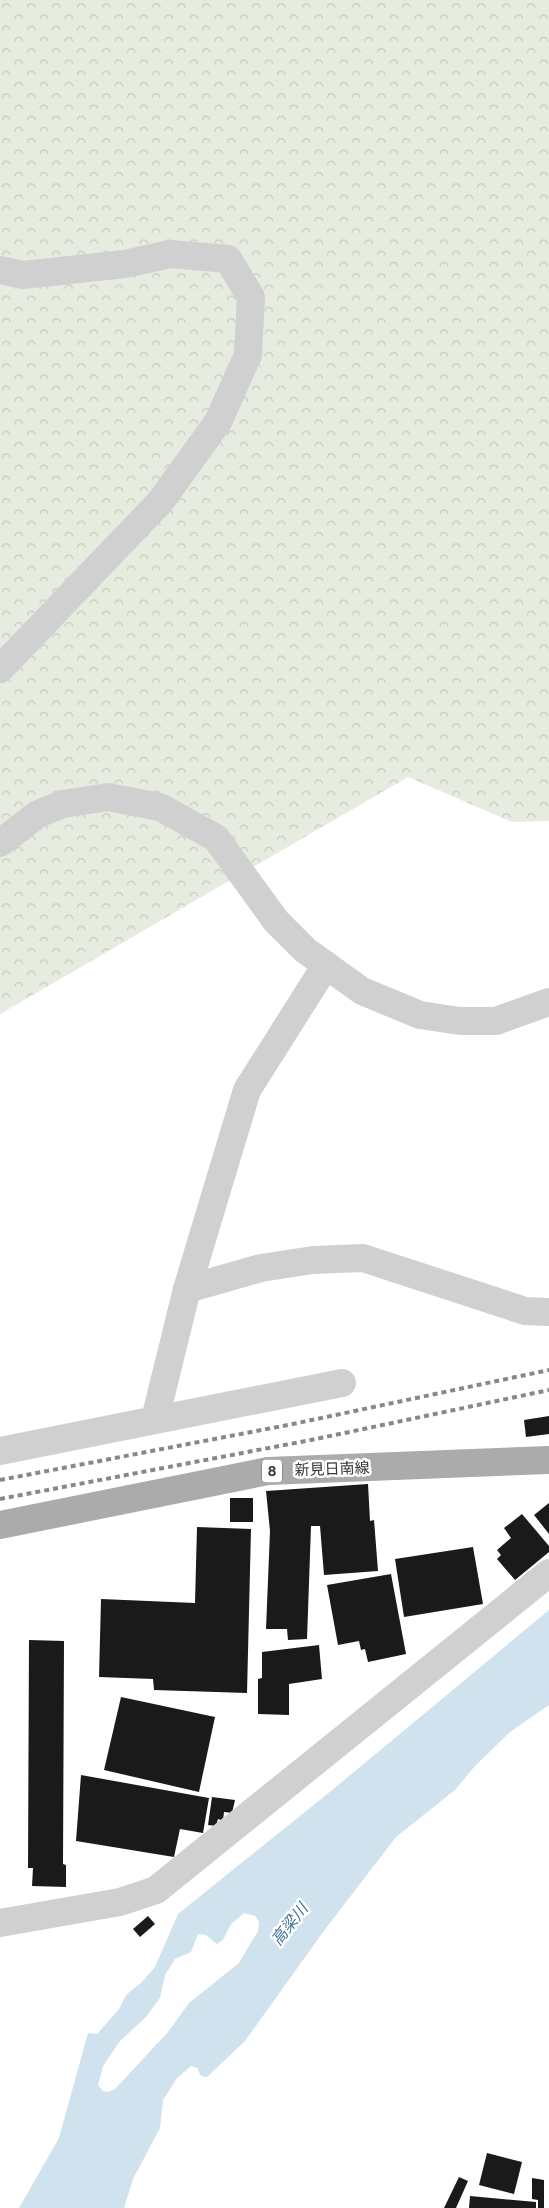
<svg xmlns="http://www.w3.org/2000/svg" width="549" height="2208" font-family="Figtree,'Noto Sans JP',sans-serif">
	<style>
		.forest { fill: url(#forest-crowns) }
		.water { fill: #cfe2ee; fill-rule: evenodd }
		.building { fill: #1a1a1a }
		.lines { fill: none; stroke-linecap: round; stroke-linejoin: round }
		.street { stroke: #d0d0d0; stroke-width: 28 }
		.primary { stroke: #ababab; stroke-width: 28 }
		.rail { stroke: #888; stroke-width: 4; stroke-dasharray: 5 4; stroke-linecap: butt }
		.labels { text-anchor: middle; stroke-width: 5; stroke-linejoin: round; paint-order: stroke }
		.shield { fill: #fff; stroke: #707070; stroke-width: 1 }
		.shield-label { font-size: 14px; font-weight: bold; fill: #333 }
		.street-label { font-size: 15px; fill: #333; stroke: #fff }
		.water-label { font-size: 16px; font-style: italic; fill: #3f7597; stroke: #fff }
	</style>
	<defs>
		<pattern id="forest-crowns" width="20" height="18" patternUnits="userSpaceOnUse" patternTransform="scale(1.25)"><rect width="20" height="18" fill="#e6ecdf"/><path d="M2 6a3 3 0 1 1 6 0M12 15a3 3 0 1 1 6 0" fill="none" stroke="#c6cbc0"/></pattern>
	</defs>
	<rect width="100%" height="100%" fill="#fff"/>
	<polygon class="forest" points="0,0 549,0 549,821 512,822 408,777 0,1014"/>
	<path class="water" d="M549,1610V1705L510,1732L475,1766L455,1790L396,1837L323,1932L245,2041L207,2077L201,2076L197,2068L191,2066L177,2078L163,2100L160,2128L133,2179L124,2208H19L59,2138L88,2033L97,2034L119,2009L126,1995L142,1982L155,1967L178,1914L331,1791ZM244,1913L255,1916L259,1922L258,1931L239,1963L189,2003L168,2032L115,2089L108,2092L103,2091L98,2085L103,2066L120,2041L146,2017L160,1998L165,1975L175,1959L191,1952L198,1934L206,1935L217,1944L223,1940L231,1924Z"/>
	<g class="building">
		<polygon points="549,1416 549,1434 526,1437 524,1420"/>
		<polygon points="368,1484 370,1521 374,1520 378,1571 324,1575 320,1526 311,1526 307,1639 288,1640 287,1629 266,1629 270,1531 266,1491"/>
		<rect x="230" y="1498" width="23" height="24"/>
		<polygon points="549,1503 549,1534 534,1515"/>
		<polygon points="522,1514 549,1546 549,1552 515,1580 497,1559 501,1555 497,1550 511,1538 504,1528"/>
		<polygon points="197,1527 251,1529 247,1693 154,1690 153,1679 99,1677 101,1599 195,1603"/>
		<polygon points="473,1547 483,1604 404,1617 395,1559"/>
		<polygon points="391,1574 406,1654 368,1662 365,1649 361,1650 359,1641 338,1645 327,1585"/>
		<polygon points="29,1640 64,1641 63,1864 66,1865 66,1887 32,1886 33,1868 28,1868"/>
		<polygon points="319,1645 322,1679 289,1684 289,1715 258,1714 258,1679 262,1678 262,1652"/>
		<polygon points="121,1697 215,1717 199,1792 104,1770"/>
		<polygon points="81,1775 209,1798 203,1833 180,1829 174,1857 76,1841"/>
		<polygon points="212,1797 235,1800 232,1813 224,1812 223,1821 218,1819 216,1826 208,1825"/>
		<polygon points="148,1916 155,1924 140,1937 133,1929"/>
		<polygon points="487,2153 522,2162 514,2194 479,2185"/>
		<polygon points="459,2177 468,2181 456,2208 444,2208"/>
		<polygon points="532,2178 544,2180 544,2208 538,2208 538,2200 532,2199"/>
		<polygon points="470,2196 536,2202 536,2208 469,2208"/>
	</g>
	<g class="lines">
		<g class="street">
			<polyline points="0,270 23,275 125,264 170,254 228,259 251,297 248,355 218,422 160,502 0,669"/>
			<polyline points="0,843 38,814 63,804 108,797 160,807 216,838 276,921 305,950 362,991 420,1015 460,1021 496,1021 549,1002"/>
			<polyline points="187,1289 261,1268 313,1260 363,1258 525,1311 549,1312"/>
			<polyline points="155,1419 187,1289 247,1090 326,965"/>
			<polyline points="0,1451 342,1383"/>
			<polyline points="0,1923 120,1902 156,1890 549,1573"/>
		</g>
		<polyline class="primary" points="0,1525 268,1471 549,1460"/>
		<g class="rail">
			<polyline points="0,1480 293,1424 549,1370"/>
			<polyline points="0,1499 316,1439 549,1390"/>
		</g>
	</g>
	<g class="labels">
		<rect class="shield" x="262" y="1459.5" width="20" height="23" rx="4"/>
		<g class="shield-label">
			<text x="272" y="1476">8</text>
		</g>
		<g class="street-label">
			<text transform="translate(332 1469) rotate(-2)" y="5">新見日南線</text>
		</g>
		<g class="water-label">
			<text transform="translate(289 1924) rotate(-52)" y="6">高梁川</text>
		</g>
	</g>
</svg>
